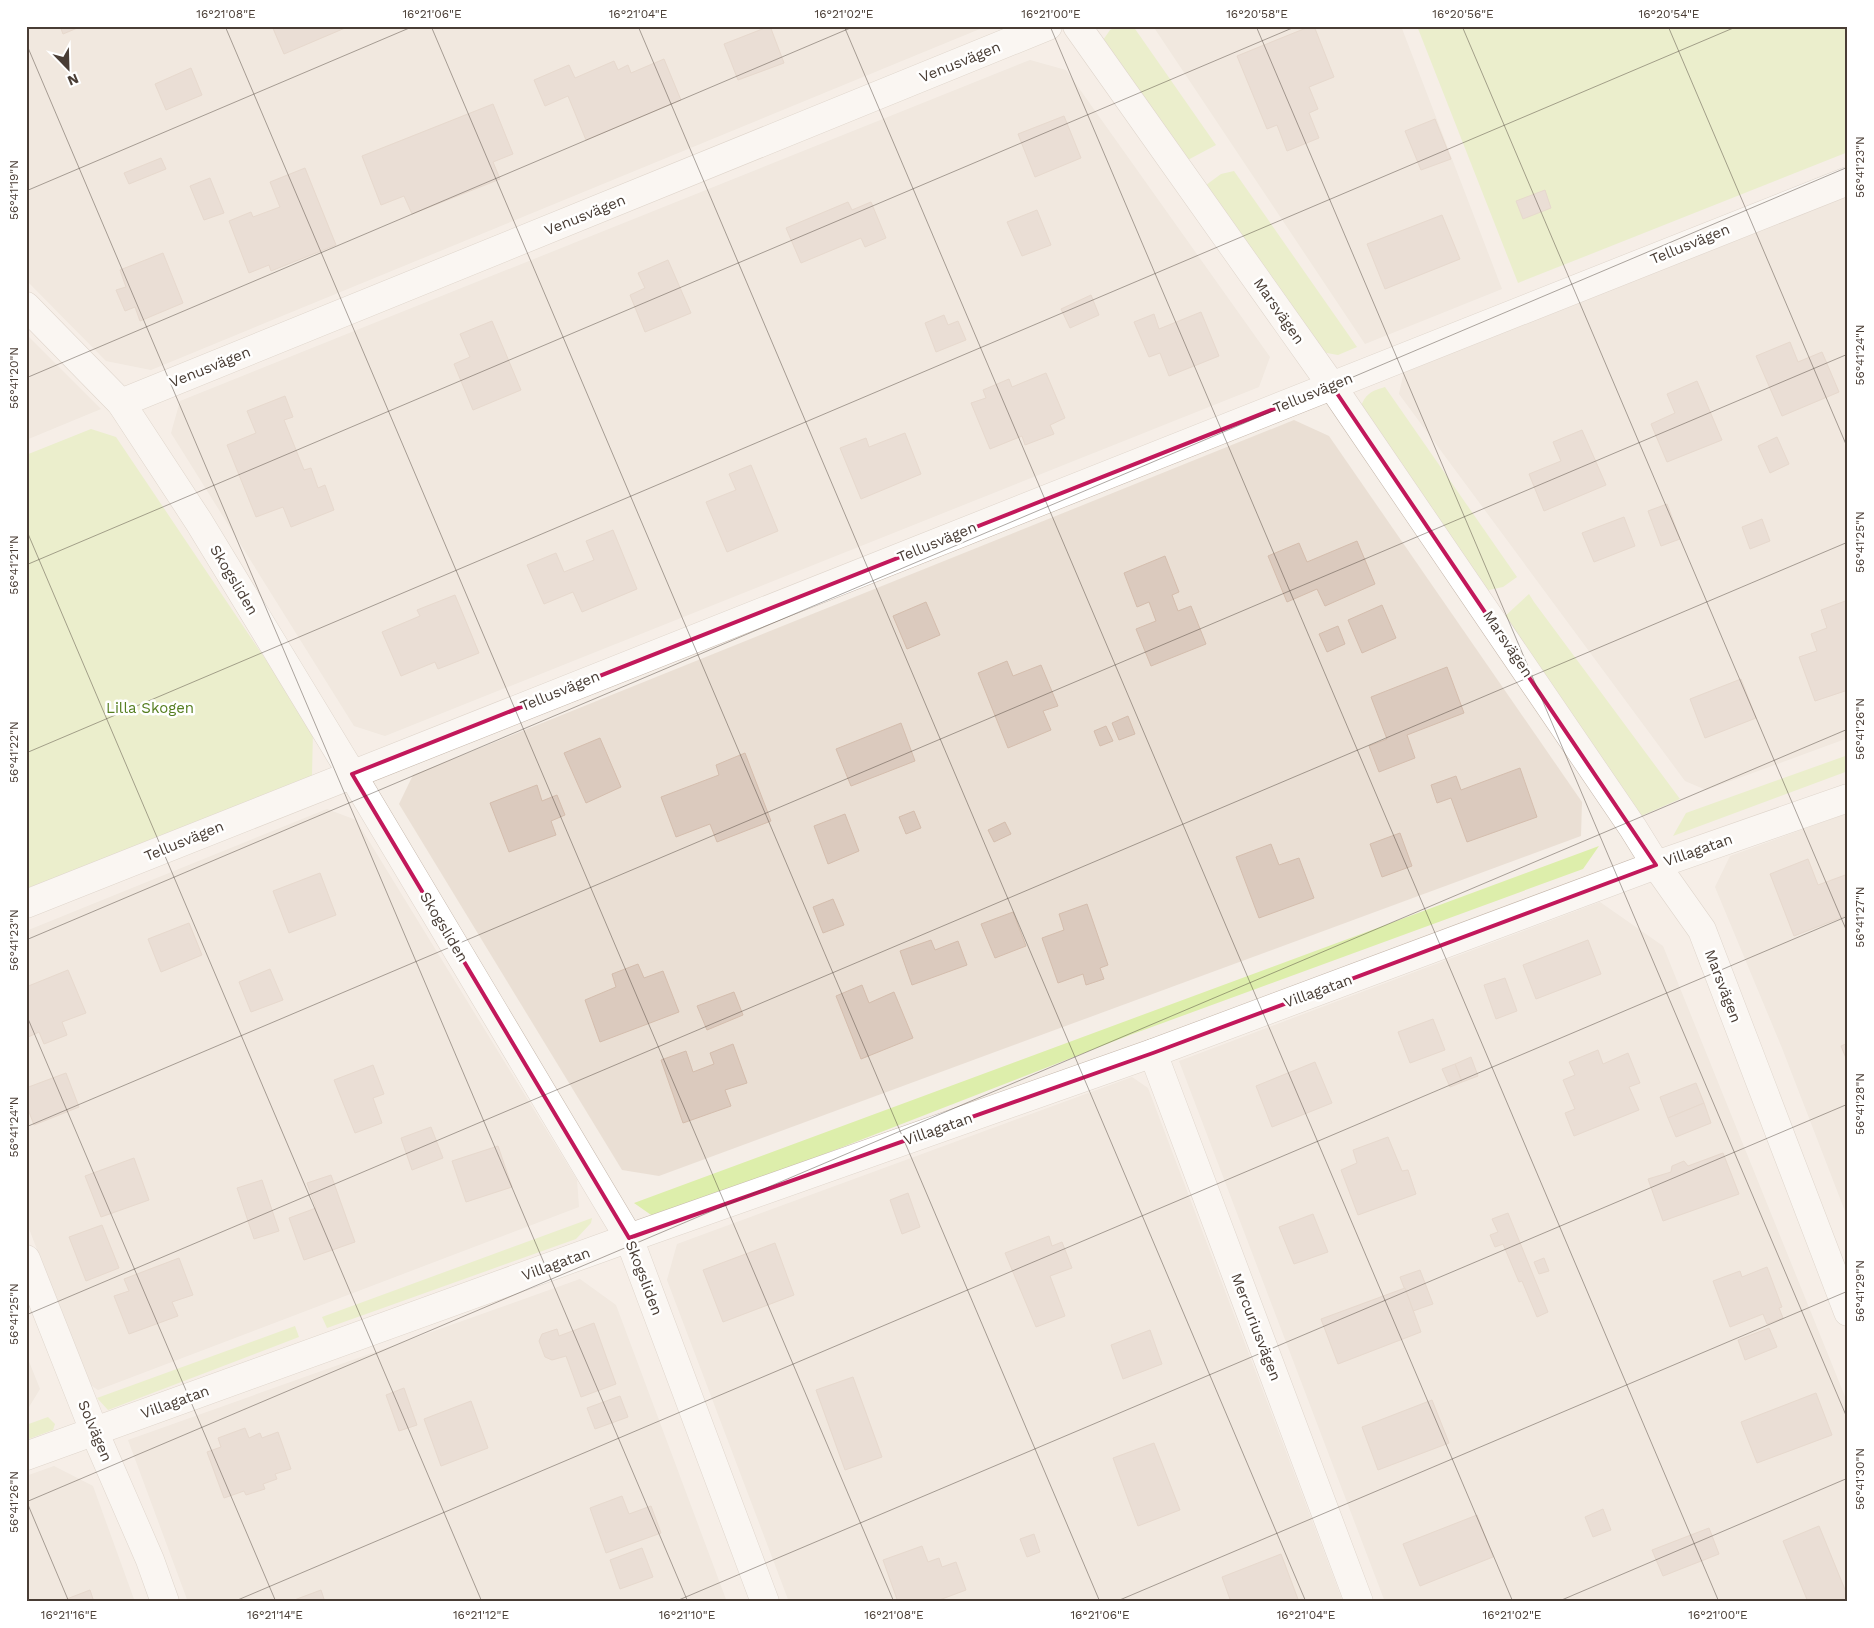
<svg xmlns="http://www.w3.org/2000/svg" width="1874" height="1628" font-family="'Work Sans',sans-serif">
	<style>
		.residential { fill: #eadfd4 }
		.green { fill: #ddeeab }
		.building { fill: #dbcabe; stroke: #d4bdad }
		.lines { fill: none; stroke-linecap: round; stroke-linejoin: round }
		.minor-casing { stroke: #c5b7ab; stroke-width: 29 }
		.minor { stroke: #fff; stroke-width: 28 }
		.marked { fill: none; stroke: #c2185b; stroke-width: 4; stroke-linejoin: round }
		.ticks { fill: none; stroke: #493d35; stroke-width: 1; stroke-opacity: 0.45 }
		.labels { text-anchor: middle; stroke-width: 5; stroke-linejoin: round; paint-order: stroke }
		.street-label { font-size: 15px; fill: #493d35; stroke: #fff }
		.park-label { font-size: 15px; fill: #547d1f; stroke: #fff }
		.neatline { fill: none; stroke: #493d35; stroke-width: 2 }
		.ticks-label { font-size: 12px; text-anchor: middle; fill: #493d35 }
	</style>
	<rect width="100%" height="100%" fill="#f5eee7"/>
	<g class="residential">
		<polygon points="26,26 987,26 151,370 106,361 26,280"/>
		<polygon points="1153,26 1401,26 1502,289 1365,344"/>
		<polygon points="1030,60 1066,70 1270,357 1259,387 385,736 354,726 171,433 180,401"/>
		<polygon points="1848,194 1848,738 1706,790 1685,781 1399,394 1404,371"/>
		<polygon points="26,334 101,409 26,440"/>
		<polygon points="1294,420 1329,436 1582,802 1581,836 659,1176 622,1170 399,804 413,775"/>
		<polygon points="327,809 356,820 577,1180 579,1207 98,1390 89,1384 26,1221 26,931"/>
		<polygon points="1848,813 1848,1219 1782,1048 1715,887 1730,856"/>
		<polygon points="1600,902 1663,946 1848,1404 1848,1602 1385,1602 1179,1061"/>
		<polygon points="1132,1077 1148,1088 1343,1602 789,1602 667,1280 677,1244"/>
		<polygon points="580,1279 616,1305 727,1602 188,1602 128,1440"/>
		<polygon points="26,1354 40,1389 26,1412"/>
		<polygon points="54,1466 93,1486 135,1602 26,1602 26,1476"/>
	</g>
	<g class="green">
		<polygon points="1118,26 1133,26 1216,145 1184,162 1101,43 1110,30"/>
		<polygon points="1417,26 1848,26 1848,152 1518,283"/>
		<polygon points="1234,171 1357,347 1338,355 1316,351 1202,188 1221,174"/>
		<path d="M1385,387L1517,577L1503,587L1484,591L1359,411C1365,395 1368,392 1385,387Z"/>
		<polygon points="91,429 116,437 313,730 312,776 26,889 26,455"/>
		<polygon points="1529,594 1534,602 1680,799 1641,816 1503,618"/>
		<polygon points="1848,755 1848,771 1673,836 1686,813"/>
		<polygon points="1599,846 1583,869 1130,1035 804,1162 654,1217 634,1203"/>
		<polygon points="592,1218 591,1223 576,1239 327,1328 322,1317"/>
		<polygon points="295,1326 299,1337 108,1410 97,1398"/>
		<polygon points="48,1417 55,1424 53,1430 26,1440 26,1425"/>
	</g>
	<g class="building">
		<polygon points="60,26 82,26 63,34"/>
		<polygon points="272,26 344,26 345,28 284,54"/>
		<polygon points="770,26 784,63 738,80 724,44"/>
		<polygon points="1311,26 1314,26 1334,77 1309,87 1318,109 1309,113 1319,138 1287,151 1277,125 1267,129 1237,56"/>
		<polygon points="664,59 681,100 586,140 568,96 545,106 534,80 569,65 575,78 614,61 618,70 628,65 631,73"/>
		<polygon points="191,68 202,95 166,110 155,84"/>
		<polygon points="493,104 513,154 493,162 500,179 412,214 404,196 381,205 362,156"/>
		<polygon points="1064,116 1081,158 1035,177 1018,134"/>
		<polygon points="1435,119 1451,159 1421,170 1405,131"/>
		<polygon points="161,158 166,169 129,184 124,173"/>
		<polygon points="305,168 336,245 271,271 269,265 249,273 229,221 251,212 253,217 280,207 270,182"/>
		<polygon points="210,178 224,213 204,220 190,186"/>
		<polygon points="1545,190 1551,208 1523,219 1516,201"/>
		<polygon points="848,202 852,210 871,202 886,238 865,247 861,238 801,263 786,228"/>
		<polygon points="1037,210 1051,245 1022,256 1007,222"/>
		<polygon points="1442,215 1460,259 1385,289 1367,244"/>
		<polygon points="163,253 183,303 140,321 135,307 125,311 116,290 126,287 120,270"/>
		<polygon points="668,260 691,313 645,332 630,295 645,288 638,273"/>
		<polygon points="1091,295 1099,315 1070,328 1061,309"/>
		<polygon points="1201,312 1219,356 1169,376 1160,353 1149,357 1134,322 1154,314 1159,329"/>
		<polygon points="944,315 948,325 958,321 966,340 936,352 925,323"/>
		<polygon points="492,321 521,390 473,410 454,364 470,357 460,334"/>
		<polygon points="1790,342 1798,362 1822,352 1839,392 1782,416 1756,356"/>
		<polygon points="1046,373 1065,418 1050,425 1054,434 1025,445 1022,436 990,449 971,403 986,398 983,390 1009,379 1012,387"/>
		<polygon points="1697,381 1722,440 1667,462 1651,424 1675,413 1667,394"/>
		<polygon points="285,396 293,417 284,420 304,470 311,468 318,488 325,485 334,510 291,527 283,507 256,517 227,445 256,433 247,411"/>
		<polygon points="1582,430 1606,485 1544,511 1529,474 1561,461 1553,442"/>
		<polygon points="905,433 921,474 861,499 840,448 866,438 869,447"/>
		<polygon points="1777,437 1789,464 1770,473 1758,446"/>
		<polygon points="751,465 778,531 727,552 706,502 736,490 729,474"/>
		<polygon points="1667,504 1680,539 1661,546 1648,511"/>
		<polygon points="1624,517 1635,546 1594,562 1582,533"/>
		<polygon points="1762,519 1770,541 1750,549 1742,527"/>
		<polygon points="613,530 637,589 582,612 573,592 544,604 527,565 556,553 564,572 594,560 586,541"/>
		<polygon points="1357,541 1375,584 1325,606 1317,589 1287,602 1268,556 1299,543 1307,562"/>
		<polygon points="1165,556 1179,592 1172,595 1178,611 1191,606 1206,644 1151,666 1136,629 1156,621 1149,602 1137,607 1124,573"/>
		<polygon points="455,595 479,653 438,669 435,662 401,676 382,632 420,616 417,610"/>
		<polygon points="1848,600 1848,631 1846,631 1848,636 1848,690 1815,701 1799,657 1817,651 1811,634 1827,628 1821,610"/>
		<polygon points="926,602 940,635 907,649 893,616"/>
		<polygon points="1382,605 1396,638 1362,653 1348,620"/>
		<polygon points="1338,626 1345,644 1327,652 1319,634"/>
		<polygon points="1007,661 1013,676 1041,665 1058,706 1043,711 1051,730 1008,748 978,673"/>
		<polygon points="1447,667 1464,713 1407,735 1415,758 1379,772 1369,746 1387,739 1371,697"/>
		<polygon points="1741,679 1756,718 1705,738 1690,699"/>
		<polygon points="1128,716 1135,734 1119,740 1112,723"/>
		<polygon points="901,723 915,761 851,786 836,749"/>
		<polygon points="1106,726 1113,741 1100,746 1094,731"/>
		<polygon points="600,738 621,787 586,803 564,753"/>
		<polygon points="745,753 771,821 717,842 710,824 676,837 661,797 719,775 716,765"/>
		<polygon points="1520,768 1537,817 1467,842 1451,798 1437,803 1431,785 1456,776 1461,790"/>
		<polygon points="537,785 542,801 557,795 565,815 551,821 556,835 509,852 490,803"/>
		<polygon points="914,811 921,828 906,834 899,817"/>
		<polygon points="845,814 859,851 828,864 814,826"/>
		<polygon points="1005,822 1011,834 994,842 988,830"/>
		<polygon points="1400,833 1412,866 1382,877 1370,844"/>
		<polygon points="1271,844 1279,865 1299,858 1314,898 1259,918 1236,857"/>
		<polygon points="1808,859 1818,885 1848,874 1848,915 1794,936 1770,874"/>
		<polygon points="320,873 336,915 289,933 273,891"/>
		<polygon points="833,899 844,925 823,933 813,907"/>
		<polygon points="1087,904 1108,965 1100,968 1104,979 1086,985 1083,974 1058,983 1042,938 1064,930 1059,914"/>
		<polygon points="1013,912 1026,946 995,958 981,924"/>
		<polygon points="189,923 202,955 161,972 148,939"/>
		<polygon points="931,940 935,950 958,941 967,965 912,985 900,951"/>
		<polygon points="1588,940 1601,974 1536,999 1523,965"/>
		<polygon points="638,964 644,978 663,971 679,1012 600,1042 585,1000 616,987 612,974"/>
		<polygon points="270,969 283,1000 251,1012 239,982"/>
		<polygon points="68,970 86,1013 62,1022 67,1035 44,1044 39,1032 26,1038 26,987"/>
		<polygon points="1505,978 1517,1011 1496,1019 1484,985"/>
		<polygon points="862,985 869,1003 894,992 913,1038 861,1059 836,996"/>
		<polygon points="734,992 743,1015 707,1030 697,1006"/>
		<polygon points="1433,1019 1445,1050 1410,1063 1398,1032"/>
		<polygon points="1848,1043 1848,1063 1841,1046"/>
		<polygon points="733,1044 747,1083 725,1090 731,1106 683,1123 661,1060 686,1051 693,1072 714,1064 710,1053"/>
		<polygon points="1598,1050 1603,1064 1628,1053 1640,1083 1629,1087 1639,1110 1574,1136 1565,1113 1575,1109 1563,1080 1575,1075 1569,1062"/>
		<polygon points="1471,1057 1478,1076 1462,1082 1455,1064"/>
		<polygon points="1315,1062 1332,1103 1272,1127 1256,1086"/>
		<polygon points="1455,1064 1462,1082 1450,1087 1442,1069"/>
		<polygon points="373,1065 384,1094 373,1098 382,1123 355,1133 334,1080"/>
		<polygon points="66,1073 79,1107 34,1125 26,1104 26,1088"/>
		<polygon points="1696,1083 1704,1103 1668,1118 1660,1097"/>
		<polygon points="1704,1103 1711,1123 1676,1137 1668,1118"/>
		<polygon points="431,1127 443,1158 412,1170 401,1138"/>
		<polygon points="1388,1137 1402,1171 1408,1170 1416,1194 1358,1215 1341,1170 1357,1163 1353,1150"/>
		<polygon points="498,1146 512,1187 466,1202 452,1161"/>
		<polygon points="1723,1153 1739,1194 1663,1221 1648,1179 1671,1172 1672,1166 1684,1161 1688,1166"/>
		<polygon points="134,1158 149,1200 101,1217 85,1176"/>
		<polygon points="331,1175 355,1242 304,1260 289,1218 316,1208 307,1183"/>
		<polygon points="262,1180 279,1231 254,1239 237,1188"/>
		<polygon points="908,1193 920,1227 902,1234 890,1200"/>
		<polygon points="1508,1213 1548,1312 1537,1317 1522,1281 1519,1282 1503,1244 1495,1247 1490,1235 1498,1232 1492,1219"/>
		<polygon points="1313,1214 1328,1252 1294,1264 1279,1227"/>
		<polygon points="102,1225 119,1268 86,1281 69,1237"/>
		<polygon points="1049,1236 1052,1246 1062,1242 1072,1268 1050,1276 1065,1316 1036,1327 1005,1253"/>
		<polygon points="775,1243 794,1295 723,1322 703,1270"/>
		<polygon points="179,1258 193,1295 172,1302 178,1316 129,1334 114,1296 129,1291 124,1279"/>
		<polygon points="1544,1258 1549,1271 1539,1274 1534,1262"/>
		<polygon points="1767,1267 1782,1307 1779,1308 1783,1318 1767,1324 1763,1314 1730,1327 1713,1281 1740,1271 1742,1277"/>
		<polygon points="1420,1270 1433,1304 1413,1311 1400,1277"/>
		<polygon points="1405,1288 1421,1332 1338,1364 1321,1319"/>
		<polygon points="594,1323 616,1384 581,1397 566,1356 552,1360 545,1357 539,1341 542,1334 557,1329 559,1336"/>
		<polygon points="1769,1328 1777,1347 1745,1360 1738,1340"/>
		<polygon points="1150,1330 1162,1364 1123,1379 1111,1345"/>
		<polygon points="853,1377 882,1457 845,1470 816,1390"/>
		<polygon points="404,1388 417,1425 399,1431 386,1395"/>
		<polygon points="1816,1393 1832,1435 1757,1463 1741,1422"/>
		<polygon points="620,1396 628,1417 595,1429 587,1408"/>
		<polygon points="1432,1400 1449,1443 1378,1470 1362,1427"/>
		<polygon points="471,1401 488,1448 441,1466 424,1419"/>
		<polygon points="245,1428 249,1438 260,1433 262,1438 278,1432 291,1469 275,1474 277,1479 263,1484 265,1489 246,1495 244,1491 224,1498 207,1452 221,1447 218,1438"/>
		<polygon points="1154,1443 1180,1510 1138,1526 1113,1458"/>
		<polygon points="622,1496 629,1514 651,1506 661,1533 606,1553 590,1508"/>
		<polygon points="1603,1509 1611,1530 1593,1537 1585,1517"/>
		<polygon points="1477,1515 1493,1557 1420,1586 1403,1544"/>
		<polygon points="1819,1526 1848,1597 1848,1602 1808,1602 1783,1541"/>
		<polygon points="1709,1528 1719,1554 1663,1576 1652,1550"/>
		<polygon points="1034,1534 1040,1552 1027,1557 1020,1539"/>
		<polygon points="922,1546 928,1562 939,1558 942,1567 956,1562 966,1590 934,1602 898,1602 883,1560"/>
		<polygon points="642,1548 653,1577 620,1589 610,1560"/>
		<polygon points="1281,1554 1299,1602 1231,1602 1222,1577"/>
		<polygon points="90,1590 94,1602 59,1602"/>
		<polygon points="321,1590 325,1602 289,1602"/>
	</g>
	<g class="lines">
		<g class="minor-casing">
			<g id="minor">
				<polyline points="1077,26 1332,386 1633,828 1656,865 1702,930 1848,1312"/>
				<polyline points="26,306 121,403 199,522 352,774 629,1238 765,1602"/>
				<polyline points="121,403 1048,26"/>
				<polyline points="26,904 1848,181"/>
				<polyline points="1153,1053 1359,1602"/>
				<polyline points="26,1259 94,1431 150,1560 165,1602"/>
				<polyline points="26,1456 629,1238 1153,1053 1656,865 1848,798"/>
			</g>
		</g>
		<use href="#minor" class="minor"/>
	</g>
	<path d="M0 0H1874V1628H0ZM1332,386L1656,865L1153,1053L629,1238L352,774Z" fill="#f5eee7" fill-opacity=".55" fill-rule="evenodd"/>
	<path class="marked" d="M1332,386L1656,865L1153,1053L629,1238L352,774Z"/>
	<path class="ticks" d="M225,26L894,1602M431,26L1100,1602M638,26L1306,1602M844,26L1513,1602M1050,26L1719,1602M1256,26L1848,1420M1462,26L1848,934M1668,26L1848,449M26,43L688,1602M26,191L414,26M26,378L855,26M26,529L482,1602M26,565L1297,26M26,753L1738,26M26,940L1848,167M26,1014L276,1602M26,1127L1848,354M26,1315L1848,542M26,1500L69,1602M26,1502L1848,729M233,1602L1848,916M674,1602L1848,1104M1115,1602L1848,1291M1557,1602L1848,1478"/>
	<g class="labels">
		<g class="street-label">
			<text transform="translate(960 62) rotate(-22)" y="5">Venusvägen</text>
			<text transform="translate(585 215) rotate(-22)" y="5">Venusvägen</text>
			<text transform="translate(1690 244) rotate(-22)" y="5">Tellusvägen</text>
			<text transform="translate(1279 311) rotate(55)" y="5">Marsvägen</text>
			<text transform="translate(210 367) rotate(-22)" y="5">Venusvägen</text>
			<text transform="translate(1313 393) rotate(-22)" y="5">Tellusvägen</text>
			<text transform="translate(937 542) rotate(-22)" y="5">Tellusvägen</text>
			<text transform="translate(234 580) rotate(59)" y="5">Skogsliden</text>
			<text transform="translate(1508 644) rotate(56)" y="5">Marsvägen</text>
			<text transform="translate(560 691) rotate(-22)" y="5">Tellusvägen</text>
			<text transform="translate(184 841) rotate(-22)" y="5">Tellusvägen</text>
			<text transform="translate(1698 850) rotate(-19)" y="5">Villagatan</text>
			<text transform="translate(444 927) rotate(59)" y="5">Skogsliden</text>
			<text transform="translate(1723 986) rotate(69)" y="5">Marsvägen</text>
			<text transform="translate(1318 991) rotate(-20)" y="5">Villagatan</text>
			<text transform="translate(938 1129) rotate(-19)" y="5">Villagatan</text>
			<text transform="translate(556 1264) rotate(-20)" y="5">Villagatan</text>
			<text transform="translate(644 1278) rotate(69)" y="5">Skogsliden</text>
			<text transform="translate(1256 1327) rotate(69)" y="5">Mercuriusvägen</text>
			<text transform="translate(175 1402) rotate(-20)" y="5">Villagatan</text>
			<text transform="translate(95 1431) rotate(67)" y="5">Solvägen</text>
		</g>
		<g class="park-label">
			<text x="150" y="713">Lilla Skogen</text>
		</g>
	</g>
	<rect width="1874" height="1628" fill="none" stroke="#ffffff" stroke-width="55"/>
	<g transform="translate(68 68) rotate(157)" stroke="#ffffff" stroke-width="4" paint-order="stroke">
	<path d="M0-4L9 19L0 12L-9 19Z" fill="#493d35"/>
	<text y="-8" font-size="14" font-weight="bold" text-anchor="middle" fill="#493d35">N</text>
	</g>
	<rect x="28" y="28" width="1818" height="1572" class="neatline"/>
	<g class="ticks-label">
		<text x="226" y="18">16°21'08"E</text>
		<text x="432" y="18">16°21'06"E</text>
		<text x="638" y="18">16°21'04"E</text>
		<text x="844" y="18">16°21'02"E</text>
		<text x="1051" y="18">16°21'00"E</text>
		<text x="1257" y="18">16°20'58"E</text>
		<text x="1463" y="18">16°20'56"E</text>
		<text x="1669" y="18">16°20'54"E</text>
		<text transform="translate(1860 167) rotate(-90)" y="4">56°41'23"N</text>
		<text transform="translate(14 190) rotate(-90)" y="4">56°41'19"N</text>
		<text transform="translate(1860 355) rotate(-90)" y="4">56°41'24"N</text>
		<text transform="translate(14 378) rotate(-90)" y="4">56°41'20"N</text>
		<text transform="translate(1860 542) rotate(-90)" y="4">56°41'25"N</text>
		<text transform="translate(14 565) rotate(-90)" y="4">56°41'21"N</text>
		<text transform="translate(1860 729) rotate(-90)" y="4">56°41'26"N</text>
		<text transform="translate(14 752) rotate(-90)" y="4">56°41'22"N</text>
		<text transform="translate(1860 917) rotate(-90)" y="4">56°41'27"N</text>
		<text transform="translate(14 940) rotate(-90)" y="4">56°41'23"N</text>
		<text transform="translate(1860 1104) rotate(-90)" y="4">56°41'28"N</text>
		<text transform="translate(14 1127) rotate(-90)" y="4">56°41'24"N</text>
		<text transform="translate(1860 1291) rotate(-90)" y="4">56°41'29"N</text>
		<text transform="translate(14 1314) rotate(-90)" y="4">56°41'25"N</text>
		<text transform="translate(1860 1479) rotate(-90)" y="4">56°41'30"N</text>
		<text transform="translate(14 1502) rotate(-90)" y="4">56°41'26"N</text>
		<text x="69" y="1619">16°21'16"E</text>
		<text x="275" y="1619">16°21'14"E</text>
		<text x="481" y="1619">16°21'12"E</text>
		<text x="687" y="1619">16°21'10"E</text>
		<text x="894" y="1619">16°21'08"E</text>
		<text x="1100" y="1619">16°21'06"E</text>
		<text x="1306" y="1619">16°21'04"E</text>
		<text x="1512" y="1619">16°21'02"E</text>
		<text x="1718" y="1619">16°21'00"E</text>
	</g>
</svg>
